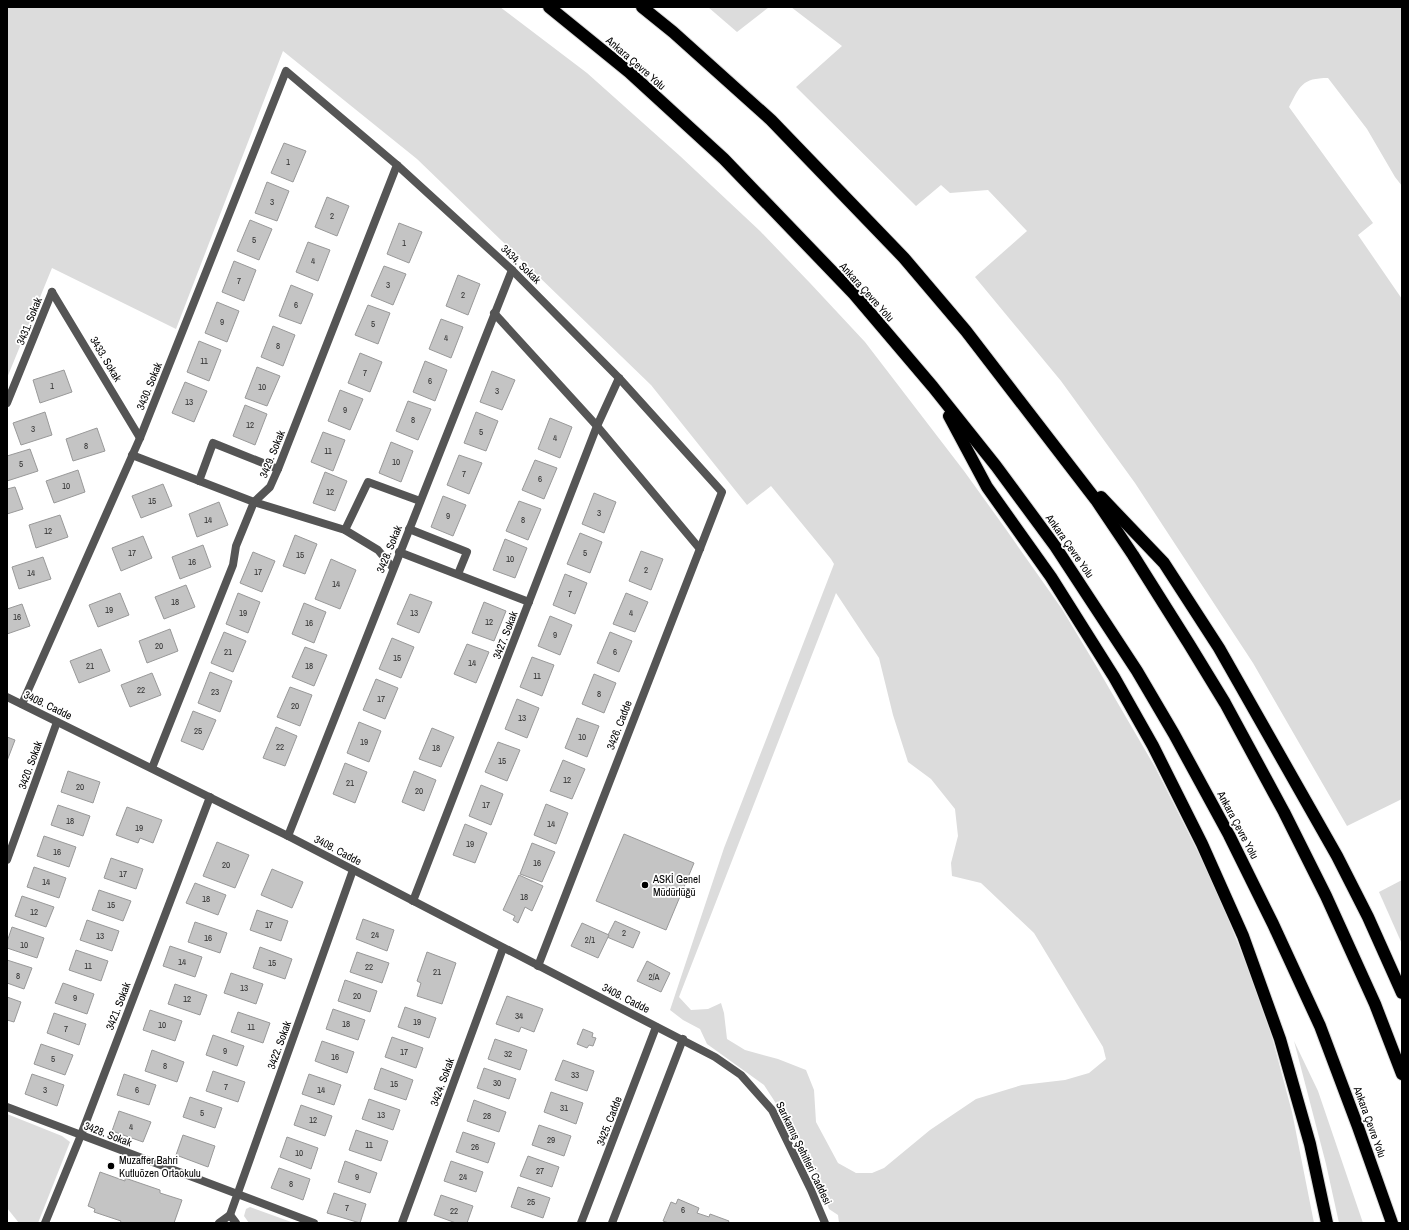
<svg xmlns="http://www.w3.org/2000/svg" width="1409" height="1230" font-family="'Archivo Narrow',sans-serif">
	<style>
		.green { fill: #dcdcdc; fill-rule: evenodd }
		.building { fill: #c4c4c4; stroke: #999 }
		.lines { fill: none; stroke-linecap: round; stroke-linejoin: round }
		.highway-casing { stroke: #dbdbdb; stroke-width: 14 }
		.street { stroke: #555; stroke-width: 8 }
		.highway { stroke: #000; stroke-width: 12 }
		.poi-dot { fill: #000; stroke: #fff; stroke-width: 1.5 }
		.labels { text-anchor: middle; stroke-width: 3.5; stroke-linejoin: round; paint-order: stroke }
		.number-label { font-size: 9px; fill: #313131 }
		.street-label { font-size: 11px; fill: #000; stroke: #fff }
		.poi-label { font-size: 11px; fill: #000; stroke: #fff; text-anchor: start }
	</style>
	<rect width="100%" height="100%" fill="#fff"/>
	<g class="green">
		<path d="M7,7H500L587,73L680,156L760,231L810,283L865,342L964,471L1005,528L1062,609L1095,664L1155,767L1200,856L1223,906L1245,961L1272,1037L1292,1112L1314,1223H839L838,1215L829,1209L808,1152L796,1145L777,1105L764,1085L707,1044L700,1029L683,1020L670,1010L724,848L834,564L831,559L771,486L747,505L651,385L417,159L283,51L176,329L52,268L7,378ZM836,593L879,658L893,715L908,762L931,779L955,809L958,836L951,863L952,876L981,883L1034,933L1103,1047L1106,1059L1089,1073L1065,1080L1022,1085L976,1099L930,1130L884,1168L872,1173H856L838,1163L816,1122L814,1090L806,1070L778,1059L745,1050L727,1039L724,1013L721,1003L708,1009L691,1010L679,997Z"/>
		<polygon points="708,7 769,7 737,32"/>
		<path d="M791,7H1402V186L1395,177L1367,129L1328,78C1302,78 1300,86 1289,107L1373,223L1358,235L1402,299V799L1347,826L1253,663L1135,483L1061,381L975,277L1027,231L988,190L950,193L941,185L916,206L796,87L842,46Z"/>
		<polygon points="1402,880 1402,944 1379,892"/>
		<polygon points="1294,1041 1318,1091 1363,1223 1339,1223 1326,1164"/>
		<polygon points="7,1114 62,1136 70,1142 38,1223 19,1223 7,1208"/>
		<polygon points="250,1207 294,1223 249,1223 244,1216 246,1209"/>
	</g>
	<g class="building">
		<polygon points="284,143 306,151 293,182 271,173"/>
		<polygon points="267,182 289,191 277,221 255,213"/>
		<polygon points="327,197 349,206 337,236 315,227"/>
		<polygon points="250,220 272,229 259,260 237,251"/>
		<polygon points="399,223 422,232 409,263 387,254"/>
		<polygon points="308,242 330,250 318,281 296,272"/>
		<polygon points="234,261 256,270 244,301 222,292"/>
		<polygon points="384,266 406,274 393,305 371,296"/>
		<polygon points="458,275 480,284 468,315 446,306"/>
		<polygon points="291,285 313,294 301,324 279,316"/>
		<polygon points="217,302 239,311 227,342 205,333"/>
		<polygon points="368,305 390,313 378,344 355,335"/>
		<polygon points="441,319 463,327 451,358 429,349"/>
		<polygon points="273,326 295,335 283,366 261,357"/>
		<polygon points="199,341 221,350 209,381 187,372"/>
		<polygon points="360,353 382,362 370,392 348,383"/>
		<polygon points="425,361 447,370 435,401 413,392"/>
		<polygon points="257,367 280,376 267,406 245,398"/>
		<polygon points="64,370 72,392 40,403 33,380"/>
		<polygon points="492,371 515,380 502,410 480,402"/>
		<polygon points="185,382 207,391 194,422 172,413"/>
		<polygon points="340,390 363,399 350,430 328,421"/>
		<polygon points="408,401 431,409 418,440 396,431"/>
		<polygon points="245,405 267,414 255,445 233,436"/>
		<polygon points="45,412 52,435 21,445 13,423"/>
		<polygon points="476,412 498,421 486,451 464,443"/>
		<polygon points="550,418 572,427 560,458 538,449"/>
		<polygon points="97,428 105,451 73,461 66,439"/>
		<polygon points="323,432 345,440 333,471 311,462"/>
		<polygon points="391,442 413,451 401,482 379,473"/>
		<polygon points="30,449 38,471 7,481 7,456"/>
		<polygon points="459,455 482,463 469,494 447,485"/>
		<polygon points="535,460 557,468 544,499 522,490"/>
		<polygon points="78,470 85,492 54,503 46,481"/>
		<polygon points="325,472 347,481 335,511 313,503"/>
		<polygon points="163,484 172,506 141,518 132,496"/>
		<polygon points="15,487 23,509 7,514 7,489"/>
		<polygon points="594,493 616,502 604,533 582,524"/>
		<polygon points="443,496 466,505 453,536 431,527"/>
		<polygon points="519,501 541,509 528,540 506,531"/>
		<polygon points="219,502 228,525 197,537 189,514"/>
		<polygon points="60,515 68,537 36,548 29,525"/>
		<polygon points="580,533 602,542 590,573 567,564"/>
		<polygon points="295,535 317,544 305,574 283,566"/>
		<polygon points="143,536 152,558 121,571 112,548"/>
		<polygon points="505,539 527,548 515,578 493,570"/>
		<polygon points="203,545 211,567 180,579 172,557"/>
		<polygon points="641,551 663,559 651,590 629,581"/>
		<polygon points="253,552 275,561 262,592 240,583"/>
		<polygon points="43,557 51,579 19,589 12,567"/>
		<polygon points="331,559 356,570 340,609 315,599"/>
		<polygon points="565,574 587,583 575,614 553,605"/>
		<polygon points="186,585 195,607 164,619 155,597"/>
		<polygon points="120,593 129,615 98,627 89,605"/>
		<polygon points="238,593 260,602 248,633 226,624"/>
		<polygon points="626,593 648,602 635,632 613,624"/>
		<polygon points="410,594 432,602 419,633 397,624"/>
		<polygon points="484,602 506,611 494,641 472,633"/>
		<polygon points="304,603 326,612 314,643 292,634"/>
		<polygon points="22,604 30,626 7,634 7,609"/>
		<polygon points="550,616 572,625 560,655 538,646"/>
		<polygon points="170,629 178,651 147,663 139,641"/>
		<polygon points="224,632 246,641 233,672 211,663"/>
		<polygon points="610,632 632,641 619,672 597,663"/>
		<polygon points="392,638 414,647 401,678 379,669"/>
		<polygon points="467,644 489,652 476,683 454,674"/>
		<polygon points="305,647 327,655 314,686 292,677"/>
		<polygon points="101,649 110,671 79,683 70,661"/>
		<polygon points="532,657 554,665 542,696 520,687"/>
		<polygon points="210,672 232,681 220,712 198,703"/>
		<polygon points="152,673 161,695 130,707 121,685"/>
		<polygon points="594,674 616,683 604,713 582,704"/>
		<polygon points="376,679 398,688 385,719 363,710"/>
		<polygon points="290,687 312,695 300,726 277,717"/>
		<polygon points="517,699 539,708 527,738 505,729"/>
		<polygon points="193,711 216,720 203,750 181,741"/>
		<polygon points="577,718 599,726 587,757 565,748"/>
		<polygon points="359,722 381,731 369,762 347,753"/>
		<polygon points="276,727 297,736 285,766 263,758"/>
		<polygon points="432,728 454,737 441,767 419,759"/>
		<polygon points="7,737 15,740 7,761"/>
		<polygon points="498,742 520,750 507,781 485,772"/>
		<polygon points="563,760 585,769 572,799 550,791"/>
		<polygon points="345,763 367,772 355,803 333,794"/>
		<polygon points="68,771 100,782 93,803 61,792"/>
		<polygon points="414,771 436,780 424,811 402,802"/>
		<polygon points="481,785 503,794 491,825 469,816"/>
		<polygon points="546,804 568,813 556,844 534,835"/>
		<polygon points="58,805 90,816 83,836 51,825"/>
		<polygon points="127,807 162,820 153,843 140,838 138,843 116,835"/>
		<polygon points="465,824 487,833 475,863 453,855"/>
		<polygon points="624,834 694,863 666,930 596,901"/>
		<polygon points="44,836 76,847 69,867 37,856"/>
		<polygon points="217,842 249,855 235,888 203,876"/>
		<polygon points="532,843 555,852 542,882 520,874"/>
		<polygon points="111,858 143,869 136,889 104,878"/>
		<polygon points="34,867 66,878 59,898 27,887"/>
		<polygon points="272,869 303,882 292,908 261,895"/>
		<polygon points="519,875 543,886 532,911 525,907 518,923 513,920 515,916 503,910"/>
		<polygon points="195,883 226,895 218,915 186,903"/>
		<polygon points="99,890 131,901 123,921 92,910"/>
		<polygon points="22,896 54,907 46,927 15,916"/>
		<polygon points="257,910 288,921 281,941 250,930"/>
		<polygon points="363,919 394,930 387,951 356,939"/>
		<polygon points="87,920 119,931 112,951 80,940"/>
		<polygon points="615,921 640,932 633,948 607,937"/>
		<polygon points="195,922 227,933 220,953 188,942"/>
		<polygon points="582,923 609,935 598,958 571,946"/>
		<polygon points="12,927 44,938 37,958 7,948 7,942"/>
		<polygon points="170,946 202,957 195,977 163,966"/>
		<polygon points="260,947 292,959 285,979 253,968"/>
		<polygon points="76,950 108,961 101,981 69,970"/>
		<polygon points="357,952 389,963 382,983 350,972"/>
		<polygon points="427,952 456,963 442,1004 417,996 421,983 417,981"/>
		<polygon points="7,960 32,968 24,989 7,983"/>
		<polygon points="647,961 670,973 661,992 637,981"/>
		<polygon points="231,973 263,984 256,1004 224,993"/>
		<polygon points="345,980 377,991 370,1012 338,1001"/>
		<polygon points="63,983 94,994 87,1014 55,1003"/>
		<polygon points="175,984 207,995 200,1015 168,1004"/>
		<polygon points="507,996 543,1009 534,1032 521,1027 519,1032 496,1024"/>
		<polygon points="7,997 21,1002 14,1022 7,1020"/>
		<polygon points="405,1007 436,1018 429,1038 398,1027"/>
		<polygon points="333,1009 365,1020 358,1040 326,1029"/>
		<polygon points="150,1010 182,1021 175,1041 143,1030"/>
		<polygon points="238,1012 270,1023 263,1043 231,1032"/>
		<polygon points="54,1013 86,1024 79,1045 47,1033"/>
		<polygon points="583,1029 593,1033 592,1037 596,1038 593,1046 589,1045 587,1048 577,1044"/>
		<polygon points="213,1035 244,1046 237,1066 206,1055"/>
		<polygon points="392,1037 423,1048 416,1068 385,1057"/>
		<polygon points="495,1039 527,1050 520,1070 488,1059"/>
		<polygon points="322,1041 354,1052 347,1073 315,1061"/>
		<polygon points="41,1044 73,1055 65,1075 34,1064"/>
		<polygon points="152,1050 184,1062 177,1082 145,1071"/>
		<polygon points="563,1060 594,1071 587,1091 555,1080"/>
		<polygon points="381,1068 413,1080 406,1100 374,1089"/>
		<polygon points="484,1068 516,1079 509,1099 477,1088"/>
		<polygon points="213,1071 245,1082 238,1102 206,1091"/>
		<polygon points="32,1074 64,1085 57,1106 25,1094"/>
		<polygon points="124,1074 156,1085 149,1105 117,1095"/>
		<polygon points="309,1074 341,1085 334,1105 302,1094"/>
		<polygon points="551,1092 583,1103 576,1124 544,1112"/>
		<polygon points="190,1097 222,1108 215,1128 183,1117"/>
		<polygon points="369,1099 400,1110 393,1130 362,1119"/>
		<polygon points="474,1100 506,1112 499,1132 467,1121"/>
		<polygon points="301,1105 332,1116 325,1136 294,1125"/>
		<polygon points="119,1111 151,1122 143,1142 112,1131"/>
		<polygon points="539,1125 571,1136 564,1156 532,1145"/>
		<polygon points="356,1130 388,1141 381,1161 349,1150"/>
		<polygon points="463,1132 495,1143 488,1163 456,1152"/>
		<polygon points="183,1135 215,1146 208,1167 176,1155"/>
		<polygon points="287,1137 318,1148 311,1169 280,1157"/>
		<polygon points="528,1156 559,1167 552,1187 520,1176"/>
		<polygon points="345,1161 377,1173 370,1193 338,1182"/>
		<polygon points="451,1161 483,1172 476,1192 444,1181"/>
		<polygon points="279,1168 310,1179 303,1200 271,1188"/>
		<polygon points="100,1172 125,1181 125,1178 160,1190 160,1193 182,1200 174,1223 120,1223 121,1221 94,1212 95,1209 88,1206"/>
		<polygon points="518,1187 550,1198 543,1218 511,1207"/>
		<polygon points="334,1193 366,1204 360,1223 327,1213"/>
		<polygon points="441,1195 473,1206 467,1223 456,1223 434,1215"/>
		<polygon points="678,1199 699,1208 697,1213 709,1217 710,1214 729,1221 728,1223 669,1223 663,1221 671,1202 676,1204"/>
	</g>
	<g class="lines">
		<g class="highway-casing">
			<g id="highway">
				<polyline points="549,7 629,72 724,159 854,294 933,387 996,466 1055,546 1137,671 1174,734 1229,835 1273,924 1320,1026 1358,1127 1392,1223"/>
				<polyline points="642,7 673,32 771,120 904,258 966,331 1096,500 1133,555 1189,644 1225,703 1284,812 1326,896 1375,1004 1402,1074"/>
				<polyline points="949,416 987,487 1051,577 1114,677 1153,746 1202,844 1243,936 1280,1039 1310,1144 1327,1223"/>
				<polyline points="1101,497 1164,563 1219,648 1337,856 1368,917 1402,993"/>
			</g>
		</g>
		<g class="street">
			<polyline points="52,292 140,438"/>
			<polyline points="494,313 597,426 700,549"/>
			<polyline points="7,403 52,292"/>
			<polyline points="132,455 254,502 345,530 378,550 393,568"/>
			<polyline points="199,481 213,443 278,469"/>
			<polyline points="409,529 467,552 458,574"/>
			<polyline points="345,530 368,482 420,501"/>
			<polyline points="399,552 529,602"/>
			<polyline points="7,697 288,836 715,1057 741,1075 772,1110 811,1190 825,1223"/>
			<polyline points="22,704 140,438 286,71 397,165 512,270 619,378 722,492 538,966"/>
			<polyline points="152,768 233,565 236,546 254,502 270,487 278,469 397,165"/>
			<polyline points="288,836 512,270"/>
			<polyline points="7,860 57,722"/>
			<polyline points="413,901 597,426 619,378"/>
			<polyline points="7,1107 314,1223"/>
			<polyline points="230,1215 236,1223"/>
			<polyline points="45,1223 81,1135 210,797"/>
			<polyline points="219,1223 230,1215 353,870"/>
			<polyline points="402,1223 503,948"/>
			<polyline points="581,1223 656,1027"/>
			<polyline points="612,1223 683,1039"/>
		</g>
		<use href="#highway" class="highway"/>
	</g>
	<g class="poi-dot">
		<circle cx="645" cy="885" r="4"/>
		<circle cx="111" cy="1166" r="4"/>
	</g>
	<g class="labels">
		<g class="number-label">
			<text x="288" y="165">1</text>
			<text x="272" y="205">3</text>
			<text x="332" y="219">2</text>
			<text x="254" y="243">5</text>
			<text x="404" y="246">1</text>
			<text x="313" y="264">4</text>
			<text x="239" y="284">7</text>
			<text x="388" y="288">3</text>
			<text x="463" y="298">2</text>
			<text x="296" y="308">6</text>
			<text x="222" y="325">9</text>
			<text x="373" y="327">5</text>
			<text x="446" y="341">4</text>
			<text x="278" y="349">8</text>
			<text x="204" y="364">11</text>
			<text x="365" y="376">7</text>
			<text x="430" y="384">6</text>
			<text x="52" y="389">1</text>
			<text x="262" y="390">10</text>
			<text x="497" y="394">3</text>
			<text x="189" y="405">13</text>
			<text x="345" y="413">9</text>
			<text x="413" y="423">8</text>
			<text x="250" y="428">12</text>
			<text x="33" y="432">3</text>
			<text x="481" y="435">5</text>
			<text x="555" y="441">4</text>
			<text x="86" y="449">8</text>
			<text x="328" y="454">11</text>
			<text x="396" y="465">10</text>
			<text x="21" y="467">5</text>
			<text x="464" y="477">7</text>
			<text x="540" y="482">6</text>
			<text x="66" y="489">10</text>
			<text x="330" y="495">12</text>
			<text x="152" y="504">15</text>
			<text x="599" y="516">3</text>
			<text x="448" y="519">9</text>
			<text x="208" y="523">14</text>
			<text x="523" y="523">8</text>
			<text x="48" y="534">12</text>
			<text x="132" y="556">17</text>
			<text x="585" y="556">5</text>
			<text x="300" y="558">15</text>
			<text x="510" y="562">10</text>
			<text x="192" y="565">16</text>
			<text x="646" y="573">2</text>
			<text x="258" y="575">17</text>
			<text x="31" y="576">14</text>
			<text x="336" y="587">14</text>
			<text x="570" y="597">7</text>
			<text x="175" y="605">18</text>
			<text x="109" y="613">19</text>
			<text x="243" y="616">19</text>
			<text x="414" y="616">13</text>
			<text x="631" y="616">4</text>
			<text x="17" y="620">16</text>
			<text x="489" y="625">12</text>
			<text x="309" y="626">16</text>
			<text x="555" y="638">9</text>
			<text x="159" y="649">20</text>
			<text x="228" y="655">21</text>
			<text x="615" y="655">6</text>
			<text x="397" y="661">15</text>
			<text x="472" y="666">14</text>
			<text x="90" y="669">21</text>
			<text x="309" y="669">18</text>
			<text x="537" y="679">11</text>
			<text x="141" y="693">22</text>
			<text x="215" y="695">23</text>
			<text x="599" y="697">8</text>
			<text x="381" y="702">17</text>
			<text x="295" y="709">20</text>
			<text x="522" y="721">13</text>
			<text x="198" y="734">25</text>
			<text x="582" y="740">10</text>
			<text x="364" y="745">19</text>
			<text x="280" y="750">22</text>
			<text x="436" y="751">18</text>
			<text x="502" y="764">15</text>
			<text x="567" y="783">12</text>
			<text x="350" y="786">21</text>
			<text x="80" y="790">20</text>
			<text x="419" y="794">20</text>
			<text x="486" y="808">17</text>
			<text x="70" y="824">18</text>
			<text x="551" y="827">14</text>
			<text x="139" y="831">19</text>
			<text x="470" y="847">19</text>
			<text x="57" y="855">16</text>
			<text x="537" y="866">16</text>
			<text x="226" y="868">20</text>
			<text x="123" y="877">17</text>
			<text x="46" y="885">14</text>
			<text x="524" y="900">18</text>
			<text x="206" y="902">18</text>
			<text x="111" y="908">15</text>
			<text x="34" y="915">12</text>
			<text x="269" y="928">17</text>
			<text x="624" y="936">2</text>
			<text x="375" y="938">24</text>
			<text x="100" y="939">13</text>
			<text x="208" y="941">16</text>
			<text x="590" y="943">2/1</text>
			<text x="24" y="948">10</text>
			<text x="182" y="965">14</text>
			<text x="272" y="966">15</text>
			<text x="88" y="969">11</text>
			<text x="369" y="970">22</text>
			<text x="437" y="975">21</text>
			<text x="18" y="979">8</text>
			<text x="654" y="980">2/A</text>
			<text x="244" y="991">13</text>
			<text x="357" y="999">20</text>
			<text x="75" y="1001">9</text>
			<text x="187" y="1002">12</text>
			<text x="519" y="1019">34</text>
			<text x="417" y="1025">19</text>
			<text x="346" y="1027">18</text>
			<text x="162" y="1028">10</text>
			<text x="251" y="1030">11</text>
			<text x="66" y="1032">7</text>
			<text x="225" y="1054">9</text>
			<text x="404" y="1055">17</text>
			<text x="508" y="1057">32</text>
			<text x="335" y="1060">16</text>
			<text x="53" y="1062">5</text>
			<text x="165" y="1069">8</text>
			<text x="575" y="1078">33</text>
			<text x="497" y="1086">30</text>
			<text x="394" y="1087">15</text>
			<text x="226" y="1090">7</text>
			<text x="45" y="1093">3</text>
			<text x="137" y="1093">6</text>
			<text x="321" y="1093">14</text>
			<text x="564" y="1111">31</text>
			<text x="202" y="1116">5</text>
			<text x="381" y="1118">13</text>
			<text x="487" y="1119">28</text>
			<text x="313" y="1123">12</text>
			<text x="131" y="1130">4</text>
			<text x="551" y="1143">29</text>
			<text x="369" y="1148">11</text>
			<text x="475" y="1150">26</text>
			<text x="299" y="1156">10</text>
			<text x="540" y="1174">27</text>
			<text x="357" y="1180">9</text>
			<text x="463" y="1180">24</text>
			<text x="291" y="1187">8</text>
			<text x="531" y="1205">25</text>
			<text x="347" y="1211">7</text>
			<text x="683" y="1213">6</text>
			<text x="454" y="1214">22</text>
		</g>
		<g class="street-label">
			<text transform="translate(636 63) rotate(41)" y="4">Ankara Çevre Yolu</text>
			<text transform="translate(521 264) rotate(44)" y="4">3434. Sokak</text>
			<text transform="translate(867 292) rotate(48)" y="4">Ankara Çevre Yolu</text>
			<text transform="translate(29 321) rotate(-68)" y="4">3431. Sokak</text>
			<text transform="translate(106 359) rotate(59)" y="4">3433. Sokak</text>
			<text transform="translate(149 386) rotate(-68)" y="4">3430. Sokak</text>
			<text transform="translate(272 454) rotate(-68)" y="4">3429. Sokak</text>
			<text transform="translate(1070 546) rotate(55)" y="4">Ankara Çevre Yolu</text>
			<text transform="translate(389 549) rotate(-68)" y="4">3428. Sokak</text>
			<text transform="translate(505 635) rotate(-69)" y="4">3427. Sokak</text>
			<text transform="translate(48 705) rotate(26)" y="4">3408. Cadde</text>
			<text transform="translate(619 725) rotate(-69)" y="4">3426. Cadde</text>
			<text transform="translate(30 765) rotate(-70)" y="4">3420. Sokak</text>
			<text transform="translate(1238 825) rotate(62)" y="4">Ankara Çevre Yolu</text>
			<text transform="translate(338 850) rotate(28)" y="4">3408. Cadde</text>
			<text transform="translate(626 998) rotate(27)" y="4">3408. Cadde</text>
			<text transform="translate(118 1006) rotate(-69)" y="4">3421. Sokak</text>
			<text transform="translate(279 1045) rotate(-70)" y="4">3422. Sokak</text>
			<text transform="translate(442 1082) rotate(-70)" y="4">3424. Sokak</text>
			<text transform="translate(609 1121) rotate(-69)" y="4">3425. Cadde</text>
			<text transform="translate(1370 1122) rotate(70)" y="4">Ankara Çevre Yolu</text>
			<text transform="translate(108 1134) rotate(21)" y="4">3428. Sokak</text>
			<text transform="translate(804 1153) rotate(64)" y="4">Sarıkamış Şehitleri Caddesi</text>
		</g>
		<g class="poi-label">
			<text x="653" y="883">ASKİ Genel<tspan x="653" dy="13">Müdürlüğü</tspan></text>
			<text x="119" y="1164">Muzaffer Bahri<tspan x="119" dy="13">Kutluözen Ortaokulu</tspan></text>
		</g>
	</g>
	<rect width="1409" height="1230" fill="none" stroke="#000000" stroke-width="16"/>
</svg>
